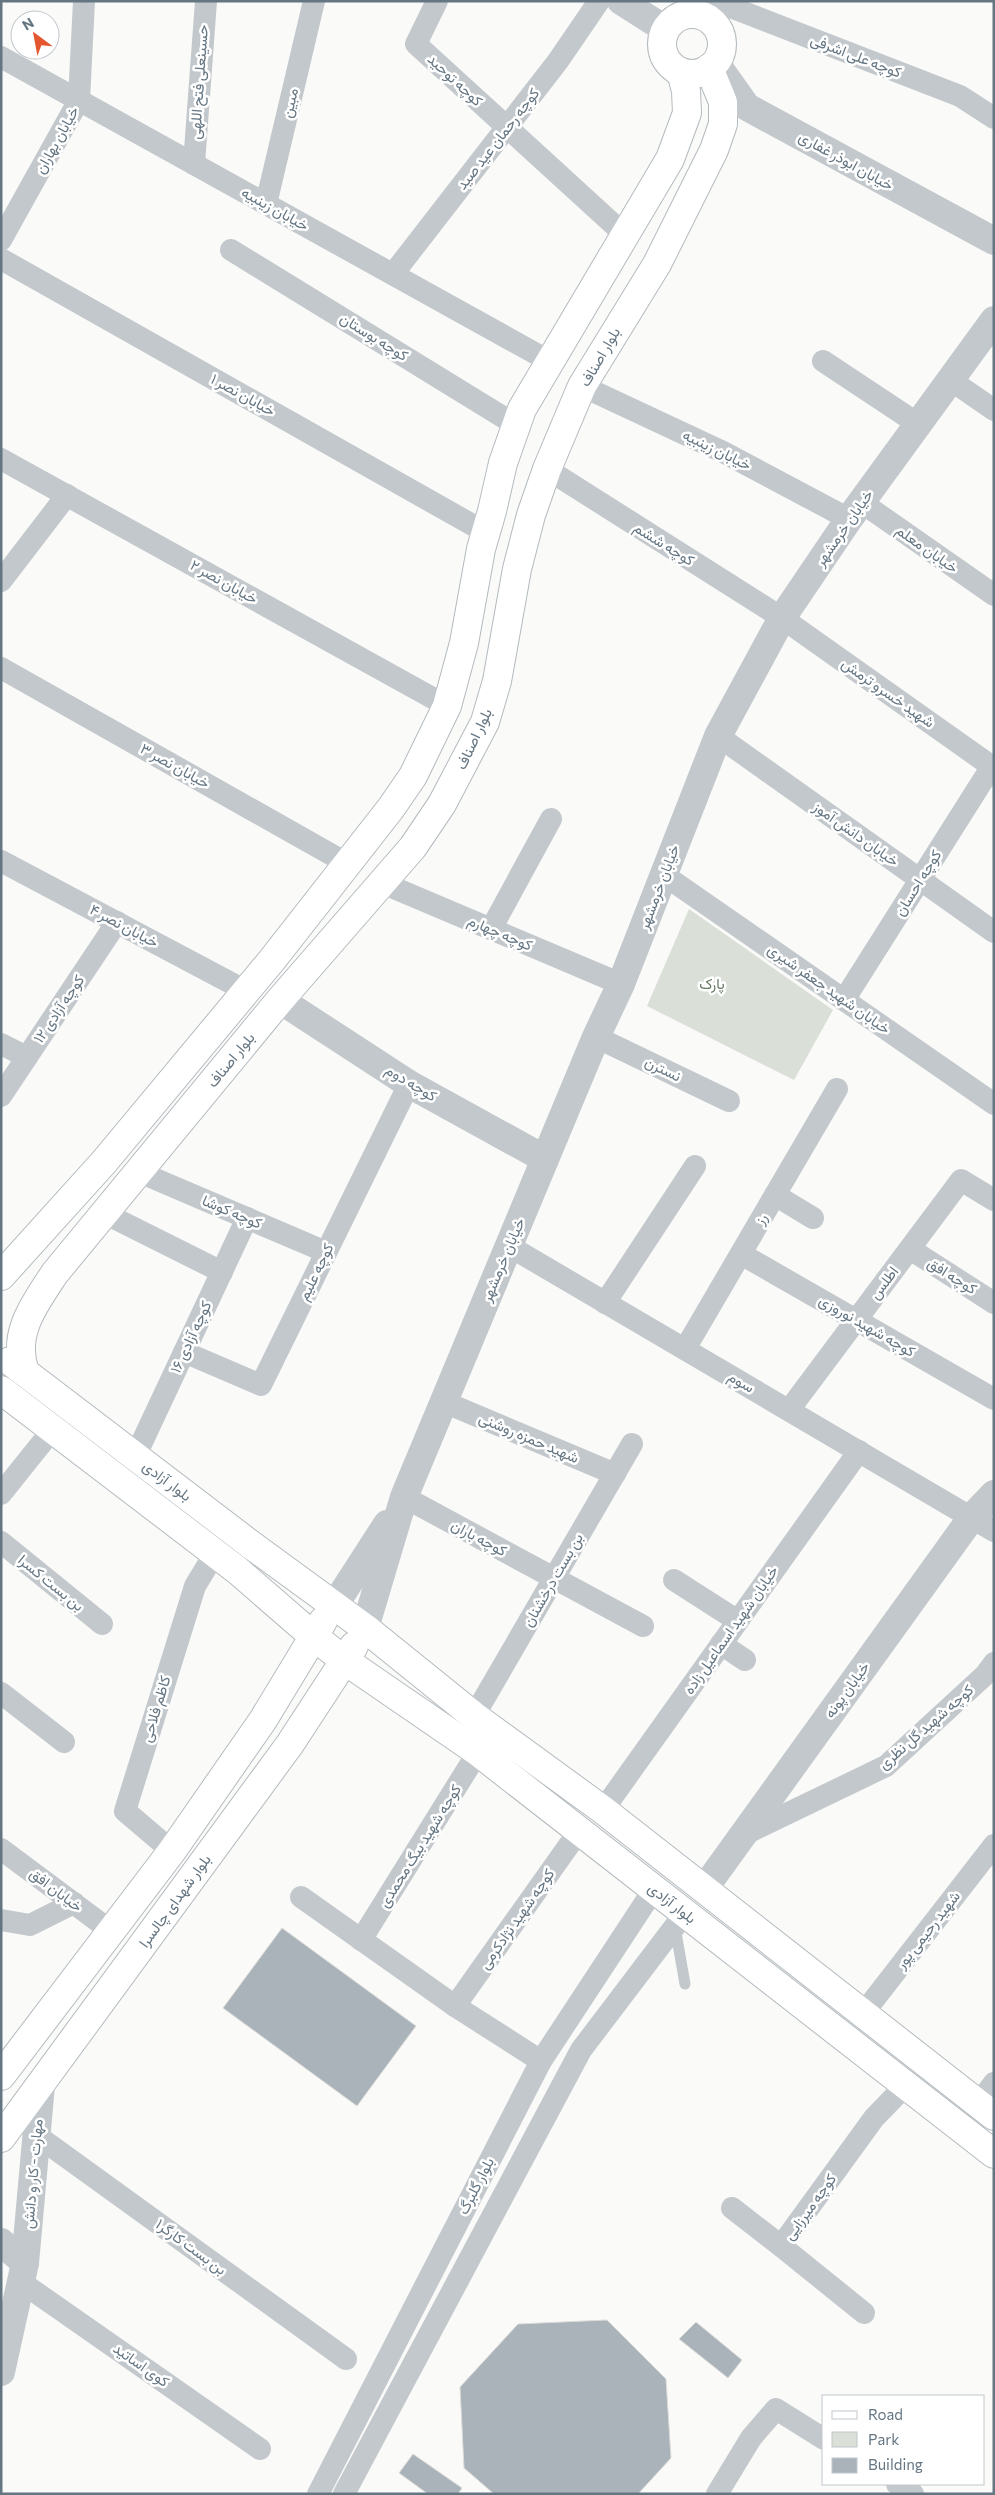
<svg xmlns="http://www.w3.org/2000/svg" width="995" height="2495" font-family="Commissioner,Vazirmatn,sans-serif">
	<style>
		.green { fill: #dadfd7 }
		.building { fill: #aab3b9; stroke: #dcdcda }
		.lines { fill: none; stroke-linecap: round; stroke-linejoin: round }
		.secondary-casing { stroke: #b3babf; stroke-width: 30 }
		.service { stroke: #c3c8cc; stroke-width: 11 }
		.minor { stroke: #c3c8cc; stroke-width: 22 }
		.tertiary { stroke: #c3c8cc; stroke-width: 28 }
		.secondary { stroke: #fff; stroke-width: 28 }
		.labels { text-anchor: middle; stroke-width: 5; stroke-linejoin: round; paint-order: stroke }
		.street-label { font-size: 15px; fill: #657683; stroke: #fff }
		.park-label { font-size: 15px; fill: #687a64; stroke: #fff }
	</style>
	<rect width="100%" height="100%" fill="#fafaf8"/>
	<polygon class="green" points="689,909 833,1010 794,1080 647,1006"/>
	<g class="building">
		<polygon points="282,1928 416,2026 357,2106 223,2008"/>
		<polygon points="607,2320 666,2379 671,2458 638,2494 494,2494 464,2468 460,2387 518,2324"/>
		<polygon points="696,2322 742,2360 728,2378 679,2339"/>
		<polygon points="413,2454 462,2488 458,2494 428,2494 399,2473"/>
	</g>
	<g class="lines">
		<g class="secondary-casing">
			<g id="secondary">
				<circle cx="692" cy="44" r="30"/>
				<polyline points="1,1276 104,1162 272,960 391,808 413,776 447,706 464,643 481,549 492,511 503,463 522,409 670,159 687,113 686,91 681,72"/>
				<polyline points="10,1361 254,1547 365,1628 474,1716 603,1810 994,2116"/>
				<path d="M25,1372C11,1334 35,1303 55,1273L280,1000L413,847L442,804L485,722L497,681L517,569L531,515L547,469L582,386L657,264L714,150L723,124V102L709,68"/>
				<polyline points="1,1390 237,1570 313,1636 344,1660 478,1752 994,2154"/>
				<polyline points="1,2076 172,1851 263,1720 323,1621"/>
				<polyline points="1,2138 290,1744 354,1646"/>
			</g>
		</g>
		<polyline class="service" points="675,1927 685,1984"/>
		<g class="minor">
			<polyline points="437,1 416,44 625,235"/>
			<polyline points="715,1 960,96 994,118"/>
			<polyline points="1,57 549,361"/>
			<polyline points="194,164 206,1"/>
			<polyline points="266,204 314,1"/>
			<polyline points="1,240 79,100 84,1"/>
			<polyline points="231,250 516,425"/>
			<polyline points="1,259 485,532"/>
			<polyline points="393,274 558,61 599,1"/>
			<polyline points="823,361 918,424"/>
			<polyline points="949,379 994,410"/>
			<polyline points="582,386 723,452 849,519"/>
			<polyline points="1,459 447,706"/>
			<polyline points="547,469 782,618 994,768"/>
			<polyline points="861,502 994,595"/>
			<polyline points="1,581 67,495"/>
			<polyline points="1,668 348,864"/>
			<polyline points="718,736 994,932"/>
			<polyline points="1,861 246,991"/>
			<polyline points="664,875 994,1104"/>
			<polyline points="380,882 621,984"/>
			<polyline points="491,929 551,819"/>
			<polyline points="844,1000 992,766"/>
			<polyline points="596,1037 729,1101"/>
			<polyline points="1,1044 27,1057"/>
			<polyline points="1,1096 117,922"/>
			<polyline points="139,1172 326,1252"/>
			<polyline points="775,1195 813,1218"/>
			<polyline points="104,1213 222,1272"/>
			<polyline points="509,1246 994,1531"/>
			<polyline points="910,1249 994,1303"/>
			<polyline points="741,1254 994,1399"/>
			<polyline points="605,1303 695,1166"/>
			<polyline points="685,1349 837,1089"/>
			<polyline points="184,1352 261,1385 409,1084"/>
			<polyline points="444,1402 615,1474"/>
			<polyline points="789,1410 961,1180 994,1200"/>
			<polyline points="135,1457 247,1218"/>
			<polyline points="1,1494 53,1429"/>
			<polyline points="404,1497 643,1626"/>
			<polyline points="1,1542 102,1624"/>
			<polyline points="674,1580 738,1621"/>
			<polyline points="721,1644 745,1660"/>
			<polyline points="1,1693 64,1742"/>
			<polyline points="474,1716 632,1444"/>
			<polyline points="603,1810 859,1451"/>
			<polyline points="743,1835 886,1766 985,1675 994,1663"/>
			<polyline points="1,1849 111,1931"/>
			<polyline points="172,1851 125,1811 195,1586 215,1553"/>
			<polyline points="301,1897 455,2006 541,2061"/>
			<polyline points="1,1920 30,1925 74,1903"/>
			<polyline points="361,1940 478,1752"/>
			<polyline points="455,2006 579,1831"/>
			<polyline points="862,2015 994,1845"/>
			<polyline points="978,2104 994,2083"/>
			<polyline points="36,2135 346,2359"/>
			<polyline points="732,2208 781,2246"/>
			<polyline points="21,2282 260,2449"/>
			<polyline points="864,2313 781,2246 874,2118 906,2085"/>
			<polyline points="897,2484 913,2494"/>
			<polyline points="318,2494 541,2061 654,1889"/>
			<polyline points="344,2494 581,2050 685,1913"/>
			<polyline points="717,2494 751,2438 776,2409 824,2439"/>
		</g>
		<g class="tertiary">
			<polyline points="621,1 665,29"/>
			<polyline points="715,62 747,107 994,241"/>
			<polyline points="280,1000 409,1084 545,1159"/>
			<polyline points="334,1606 387,1524"/>
			<polyline points="365,1628 404,1497 596,1037 621,984 718,736 782,618 849,519 994,320"/>
			<polyline points="704,1889 972,1517 994,1494"/>
			<polyline points="1,2242 25,2263"/>
			<polyline points="1,2372 25,2263 41,2085"/>
		</g>
		<use href="#secondary" class="secondary"/>
	</g>
	<g class="labels">
		<g class="street-label">
			<text transform="translate(856 56) rotate(21)" y="5">کوچه علی اشرفی</text>
			<text transform="translate(455 80) rotate(43)" y="5">کوچه توحید</text>
			<text transform="translate(199 82) rotate(-86)" y="5">حسینعلی فتح اللهی</text>
			<text transform="translate(290 103) rotate(-77)" y="5">مبین</text>
			<text transform="translate(498 139) rotate(-52)" y="5">کوچه رحمان عید صید</text>
			<text transform="translate(57 140) rotate(-61)" y="5">خیابان بهاران</text>
			<text transform="translate(846 161) rotate(29)" y="5">خیابان ابوذر غفاری</text>
			<text transform="translate(275 209) rotate(29)" y="5">خیابان زینبیه</text>
			<text transform="translate(374 337) rotate(32)" y="5">کوچه بوستان</text>
			<text transform="translate(600 357) rotate(-60)" y="5">بلوار اصناف</text>
			<text transform="translate(243 395) rotate(29)" y="5">خیابان نصر ۱</text>
			<text transform="translate(717 450) rotate(26)" y="5">خیابان زینبیه</text>
			<text transform="translate(844 528) rotate(-55)" y="5">خیابان خرمشهر</text>
			<text transform="translate(664 544) rotate(32)" y="5">کوچه ششم</text>
			<text transform="translate(927 549) rotate(35)" y="5">خیابان معلم</text>
			<text transform="translate(224 582) rotate(29)" y="5">خیابان نصر ۲</text>
			<text transform="translate(888 693) rotate(35)" y="5">شهید خسرو ترمش</text>
			<text transform="translate(474 739) rotate(-65)" y="5">بلوار اصناف</text>
			<text transform="translate(175 766) rotate(29)" y="5">خیابان نصر ۳</text>
			<text transform="translate(856 834) rotate(35)" y="5">خیابان دانش آموز</text>
			<text transform="translate(918 883) rotate(-58)" y="5">کوچه احسان</text>
			<text transform="translate(659 887) rotate(-69)" y="5">خیابان خرمشهر</text>
			<text transform="translate(124 926) rotate(28)" y="5">خیابان نصر ۴</text>
			<text transform="translate(500 933) rotate(23)" y="5">کوچه چهارم</text>
			<text transform="translate(829 989) rotate(35)" y="5">خیابان شهید جعفر شیری</text>
			<text transform="translate(59 1009) rotate(-56)" y="5">کوچه آزادی ۱۲</text>
			<text transform="translate(231 1060) rotate(-51)" y="5">بلوار اصناف</text>
			<text transform="translate(663 1069) rotate(26)" y="5">نسترن</text>
			<text transform="translate(411 1083) rotate(31)" y="5">کوچه دوم</text>
			<text transform="translate(232 1212) rotate(23)" y="5">کوچه کوشا</text>
			<text transform="translate(761 1219) rotate(-60)" y="5">رز</text>
			<text transform="translate(503 1260) rotate(-67)" y="5">خیابان خرمشهر</text>
			<text transform="translate(316 1272) rotate(-64)" y="5">کوچه علیم</text>
			<text transform="translate(952 1276) rotate(32)" y="5">کوچه افق</text>
			<text transform="translate(884 1283) rotate(-53)" y="5">اطلس</text>
			<text transform="translate(867 1326) rotate(30)" y="5">کوچه شهید نوروزی</text>
			<text transform="translate(191 1337) rotate(-65)" y="5">کوچه آزادی ۱۶</text>
			<text transform="translate(741 1382) rotate(30)" y="5">سوم</text>
			<text transform="translate(529 1438) rotate(23)" y="5">شهید حمزه روشنی</text>
			<text transform="translate(167 1481) rotate(37)" y="5">بلوار آزادی</text>
			<text transform="translate(479 1538) rotate(28)" y="5">کوچه باران</text>
			<text transform="translate(553 1580) rotate(-60)" y="5">بن بست درخشنان</text>
			<text transform="translate(51 1583) rotate(39)" y="5">بن بست کسرا</text>
			<text transform="translate(731 1630) rotate(-55)" y="5">خیابان شهید اسماعیل زاده</text>
			<text transform="translate(847 1690) rotate(-54)" y="5">خیابان پونه</text>
			<text transform="translate(156 1709) rotate(-73)" y="5">کاظم فلاحی</text>
			<text transform="translate(926 1727) rotate(-41)" y="5">کوچه شهید گل نظری</text>
			<text transform="translate(420 1846) rotate(-58)" y="5">کوچه شهید بیگ محمدی</text>
			<text transform="translate(56 1890) rotate(37)" y="5">خیابان افق</text>
			<text transform="translate(175 1901) rotate(-54)" y="5">بلوار شهدای چالسرا</text>
			<text transform="translate(672 1903) rotate(38)" y="5">بلوار آزادی</text>
			<text transform="translate(517 1919) rotate(-55)" y="5">کوچه شهید نژادکرمی</text>
			<text transform="translate(928 1930) rotate(-52)" y="5">شهید رحیمی پور</text>
			<text transform="translate(33 2174) rotate(-85)" y="5">مهارت - کار و دانش</text>
			<text transform="translate(476 2186) rotate(-63)" y="5">بلوار گلبرگ</text>
			<text transform="translate(810 2207) rotate(-54)" y="5">کوچه میرزایی</text>
			<text transform="translate(191 2247) rotate(36)" y="5">بن بست کارگر۱</text>
			<text transform="translate(141 2365) rotate(35)" y="5">کوی اساتید</text>
		</g>
		<g class="park-label">
			<text x="712" y="989">پارک</text>
		</g>
	</g>
	<rect width="995" height="2495" fill="none" stroke="#657683" stroke-width="5"/>
	<rect x="822" y="2395" width="162" height="90" fill="#ffffff" stroke="#c1c8cd"/>
	<rect x="832" y="2411" width="25" height="8" fill="#ffffff" stroke="#c1c8cd"/>
	<text x="868" y="2420" font-size="15" fill="#657683">Road</text>
	<rect x="832" y="2432" width="25" height="15" fill="#dadfd7" stroke="#c1c8cd"/>
	<text x="868" y="2445" font-size="15" fill="#657683">Park</text>
	<rect x="832" y="2458" width="25" height="15" fill="#aab3b9" stroke="#c1c8cd"/>
	<text x="868" y="2470" font-size="15" fill="#657683">Building</text>
	<g transform="translate(35 35) rotate(328)"><circle r="24" fill="#ffffff" stroke="#c1c8cd"/>
	<path d="M0-4L9 19L0 12L-9 19Z" fill="#e4572e"/>
	<text y="-8" font-size="14" font-weight="bold" text-anchor="middle" fill="#657683">N</text>
	</g>
</svg>
